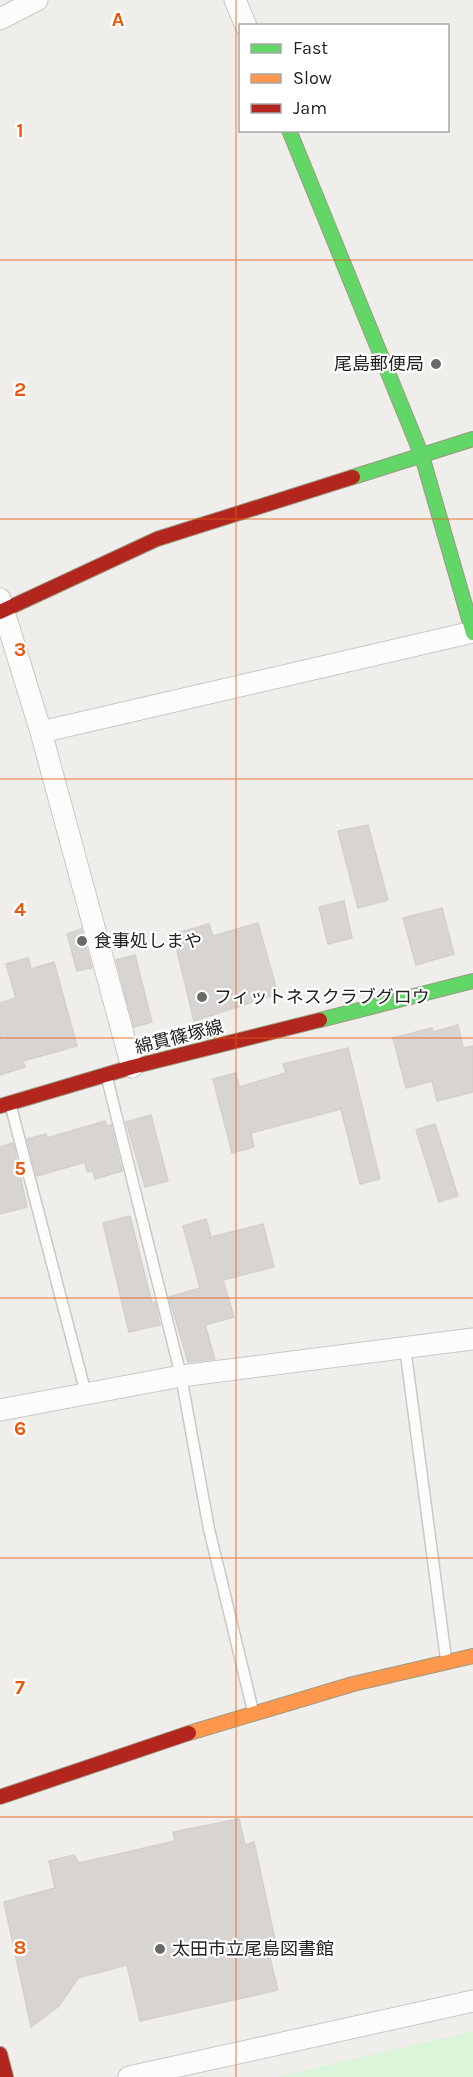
<svg xmlns="http://www.w3.org/2000/svg" width="473" height="2077" font-family="Karla,'Noto Sans JP',sans-serif">
	<style>
		.park { fill: #daf5da }
		.building { fill: #d7d4d2; stroke: #d3d0cc; stroke-width: 1.5 }
		.lines { fill: none; stroke-linecap: round; stroke-linejoin: round }
		.lane-casing { stroke: #c9c8c7; stroke-width: 13 }
		.street-casing { stroke: #c9c8c7; stroke-width: 23 }
		.fast-casing { stroke: #999a82; stroke-width: 16 }
		.slow-casing { stroke: #999a82; stroke-width: 16 }
		.jam-casing { stroke: #999a82; stroke-width: 16 }
		.lane { stroke: #fdfcfc; stroke-width: 10 }
		.street { stroke: #fdfcfc; stroke-width: 21 }
		.fast { stroke: #63d668; stroke-width: 14 }
		.slow { stroke: #ff974d; stroke-width: 14 }
		.jam { stroke: #b3261e; stroke-width: 14 }
		.grid { fill: none; stroke: #e8590c; stroke-width: 1.5; stroke-opacity: 0.55 }
		.poi-dot { fill: #6a6968; stroke: #fff; stroke-width: 2 }
		.labels { text-anchor: middle; stroke-width: 4.5; stroke-linejoin: round; paint-order: stroke }
		.poi-label { font-size: 18px; fill: #222; stroke: #fff; text-anchor: start }
		.street-label { font-size: 18px; fill: #222; stroke: #fff }
		.grid-label { font-size: 20px; text-anchor: middle; font-weight: bold; fill: #e8590c; stroke: #fff; stroke-width: 4.5; stroke-linejoin: round; paint-order: stroke }
	</style>
	<rect width="100%" height="100%" fill="#f0eeeb"/>
	<polygon class="park" points="473,2031 473,2077 277,2077"/>
	<g class="building">
		<polygon points="368,825 388,900 358,908 338,831"/>
		<polygon points="344,901 352,938 328,944 319,907"/>
		<polygon points="442,908 454,954 416,965 403,918"/>
		<polygon points="258,923 278,994 194,1021 173,934 209,924 213,936"/>
		<polygon points="81,929 92,968 77,971 67,934"/>
		<polygon points="135,955 152,1022 134,1027 116,960"/>
		<polygon points="28,958 31,969 54,962 77,1046 23,1061 25,1067 0,1075 0,1003 16,998 6,964"/>
		<polygon points="458,1025 463,1048 473,1046 473,1092 437,1101 432,1081 406,1088 393,1038 432,1028 433,1032"/>
		<polygon points="348,1048 380,1179 360,1184 341,1109 251,1133 254,1147 232,1153 213,1079 236,1073 239,1087 286,1073 283,1064"/>
		<polygon points="151,1115 168,1181 145,1187 126,1122"/>
		<polygon points="105,1121 107,1126 111,1125 122,1171 95,1179 93,1171 87,1172 85,1162 37,1176 27,1139 46,1134 47,1138"/>
		<polygon points="435,1124 458,1196 439,1202 416,1130"/>
		<polygon points="13,1143 27,1207 0,1214 0,1147"/>
		<polygon points="130,1216 152,1303 155,1302 160,1325 129,1332 103,1223"/>
		<polygon points="206,1219 211,1237 263,1224 274,1267 223,1280 234,1317 205,1325 215,1359 188,1362 169,1297 200,1288 183,1226"/>
		<polygon points="239,1819 245,1845 254,1842 276,1944 267,1946 278,1990 140,2021 127,1965 78,1978 59,2006 31,2027 4,1902 55,1888 49,1861 74,1855 79,1863 175,1841 173,1832"/>
	</g>
	<g class="lines">
		<g class="lane-casing">
			<g id="lane">
				<polyline points="107,1078 181,1376 209,1529 253,1711"/>
				<polyline points="10,1103 86,1394"/>
				<polyline points="405,1347 446,1659"/>
			</g>
		</g>
		<g class="street-casing">
			<g id="street">
				<polyline points="235,0 246,26"/>
				<polyline points="0,19 37,0"/>
				<polyline points="0,599 41,732 132,1067"/>
				<polyline points="41,732 473,632"/>
				<polyline points="0,1410 181,1376 473,1339"/>
				<polyline points="129,2077 473,2001"/>
			</g>
		</g>
		<g class="fast-casing">
			<g id="fast">
				<polyline points="289,130 422,456 473,633"/>
				<polyline points="353,477 473,439"/>
				<polyline points="320,1020 473,981"/>
			</g>
		</g>
		<g class="slow-casing">
			<polyline id="slow" points="189,1733 353,1684 473,1656"/>
		</g>
		<g class="jam-casing">
			<g id="jam">
				<polyline points="0,612 157,539 353,477"/>
				<polyline points="0,1106 132,1067 320,1020"/>
				<polyline points="0,1797 189,1733"/>
				<polyline points="0,2054 6,2077"/>
			</g>
		</g>
		<use href="#lane" class="lane"/>
		<use href="#street" class="street"/>
		<use href="#fast" class="fast"/>
		<use href="#slow" class="slow"/>
		<use href="#jam" class="jam"/>
	</g>
	<path class="grid" d="M236,0V2077M0,260H473M0,519H473M0,779H473M0,1038H473M0,1298H473M0,1558H473M0,1817H473"/>
	<g class="poi-dot">
		<circle cx="436" cy="364" r="6"/>
		<circle cx="82" cy="941" r="6"/>
		<circle cx="202" cy="997" r="6"/>
		<circle cx="160" cy="1949" r="6"/>
	</g>
	<g class="labels">
		<g class="poi-label">
			<text x="424" y="370" text-anchor="end">尾島郵便局</text>
			<text x="94" y="947">食事処しまや</text>
			<text x="214" y="1003">フィットネスクラブグロウ</text>
			<text x="172" y="1955">太田市立尾島図書館</text>
		</g>
		<g class="street-label">
			<text transform="translate(179 1037) rotate(-14)" y="6">綿貫篠塚線</text>
		</g>
	</g>
	<g class="grid-label">
		<text x="118" y="26">A</text>
		<text x="20" y="137">1</text>
		<text x="20" y="396">2</text>
		<text x="20" y="656">3</text>
		<text x="20" y="916">4</text>
		<text x="20" y="1175">5</text>
		<text x="20" y="1435">6</text>
		<text x="20" y="1694">7</text>
		<text x="20" y="1954">8</text>
	</g>
	<rect x="239" y="24" width="210" height="108" fill="#ffffff" stroke="#a7a7a7" stroke-width="1.5"/>
	<rect x="251" y="44" width="30" height="9" fill="#63d668" stroke="#a7a7a7" stroke-width="1.5"/>
	<text x="293" y="54" font-size="18" fill="#222222">Fast</text>
	<rect x="251" y="74" width="30" height="9" fill="#ff974d" stroke="#a7a7a7" stroke-width="1.5"/>
	<text x="293" y="84" font-size="18" fill="#222222">Slow</text>
	<rect x="251" y="104" width="30" height="9" fill="#b3261e" stroke="#a7a7a7" stroke-width="1.5"/>
	<text x="293" y="114" font-size="18" fill="#222222">Jam</text>
</svg>
